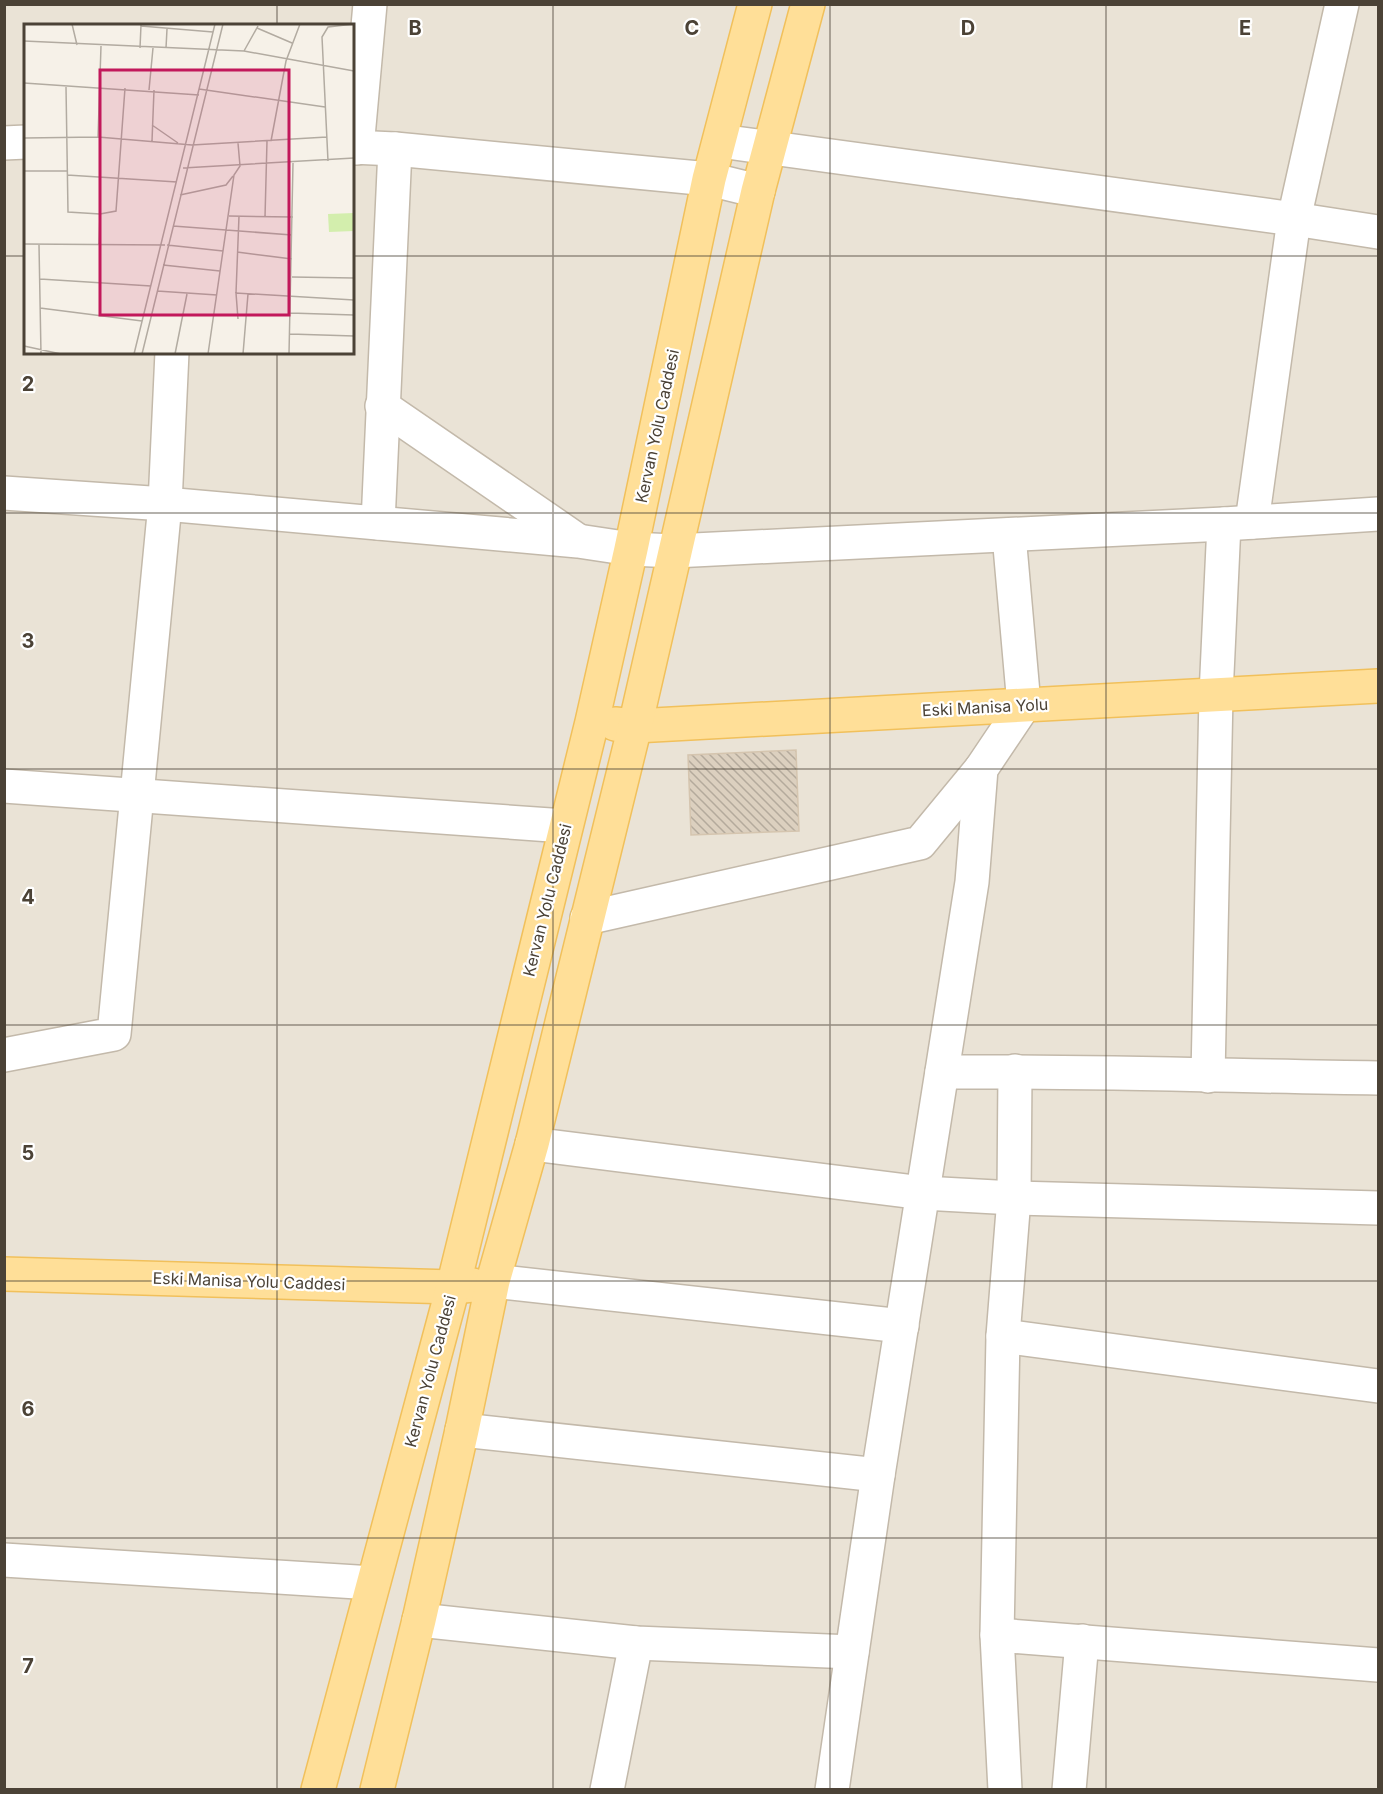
<svg xmlns="http://www.w3.org/2000/svg" width="1383" height="1794" font-family="Inter,sans-serif">
	<style>
		.residential { fill: #eae3d6; fill-rule: evenodd }
		.building { fill: url(#building-back-hatch); stroke: #d5c5af; stroke-width: 1.5 }
		.lines { fill: none; stroke-linecap: round; stroke-linejoin: round }
		.minor-casing { stroke: #c3b9aa; stroke-width: 36 }
		.major-casing { stroke: #f1c05b; stroke-width: 36 }
		.minor { stroke: #fff; stroke-width: 33 }
		.major { stroke: #ffdf98; stroke-width: 33 }
		.grid { fill: none; stroke: #4b4236; stroke-width: 1.5; stroke-opacity: 0.55 }
		.labels { text-anchor: middle; stroke-width: 4.5; stroke-linejoin: round; paint-order: stroke }
		.street-label { font-size: 16px; fill: #4b4236; stroke: #fff }
		.inset-road { fill: none; stroke: #b2aba1; stroke-width: 1.5 }
		.view { fill: #c2185b; fill-opacity: 0.15; stroke: #c2185b; stroke-width: 3 }
		.inset-edge { fill: none; stroke: #4b4236; stroke-width: 3 }
		.grid-label { font-size: 20px; text-anchor: middle; font-weight: bold; fill: #4b4236; stroke: #fff; stroke-width: 4.5; stroke-linejoin: round; paint-order: stroke }
	</style>
	<defs>
		<pattern id="building-back-hatch" width="6" height="6" patternUnits="userSpaceOnUse" patternTransform="scale(1.5)"><rect width="6" height="6" fill="#dcd0bf"/><path d="M-1 5l2 2M0 0l6 6M5-1l2 2" fill="none" stroke="#b4aa9c"/></pattern>
	</defs>
	<rect width="100%" height="100%" fill="#f6f1e8"/>
	<path class="residential" d="M5,5H1378V1789H5ZM26,26H352V352H26Z"/>
	<polygon class="building" points="796,750 799,831 691,835 688,755"/>
	<g class="lines">
		<g class="minor-casing">
			<g id="minor">
				<polyline points="720,141 1294,219 1378,232"/>
				<polyline points="4,143 26,142"/>
				<polyline points="352,147 395,149 709,179 758,191"/>
				<polyline points="357,148 370,4"/>
				<polyline points="382,406 577,540"/>
				<polyline points="4,493 165,504 578,541 631,549 674,551 1224,524 1378,514"/>
				<polyline points="1252,522 1294,219 1342,4"/>
				<polyline points="378,523 395,149"/>
				<polyline points="4,786 565,826"/>
				<polyline points="587,918 920,843 981,769"/>
				<polyline points="4,1055 114,1034 165,504 172,352"/>
				<path d="M942,1072C1088,1071 1233,1076 1378,1078"/>
				<polyline points="1208,1076 1216,695 1224,524"/>
				<polyline points="532,1144 923,1193 1014,1198 1378,1208"/>
				<polyline points="493,1281 902,1326"/>
				<polyline points="1003,1336 1378,1386"/>
				<polyline points="462,1430 878,1475"/>
				<polyline points="4,1560 373,1583"/>
				<polyline points="419,1620 636,1643 852,1652"/>
				<polyline points="997,1635 1003,1336 1014,1198 1015,1071"/>
				<polyline points="607,1790 636,1643"/>
				<polyline points="832,1790 878,1475 972,882 981,769 1024,705 1009,535"/>
				<polyline points="1005,1790 997,1635 1378,1665"/>
				<polyline points="1069,1790 1082,1641"/>
			</g>
		</g>
		<g class="major-casing">
			<g id="major">
				<polyline points="615,724 635,726 1378,686"/>
				<polyline points="4,1274 453,1287 473,1285"/>
				<polyline points="318,1790 453,1287 592,722 631,549 709,179 755,4"/>
				<polyline points="377,1790 419,1620 462,1430 493,1281 532,1144 635,726 758,191 808,4"/>
			</g>
		</g>
		<use href="#minor" class="minor"/>
		<use href="#major" class="major"/>
	</g>
	<path class="grid" d="M277,4V26M553,4V1790M830,4V1790M1106,4V1790M4,256H26M352,256H1378M277,352V1790M4,513H1378M4,769H1378M4,1025H1378M4,1281H1378M4,1538H1378"/>
	<g class="labels">
		<g class="street-label">
			<text transform="translate(657 426) rotate(-78)" y="6">Kervan Yolu Caddesi</text>
			<text transform="translate(985 707) rotate(-3)" y="6">Eski Manisa Yolu</text>
			<text transform="translate(547 900) rotate(-76)" y="6">Kervan Yolu Caddesi</text>
			<text transform="translate(249 1281) rotate(2)" y="6">Eski Manisa Yolu Caddesi</text>
			<text transform="translate(430 1371) rotate(-75)" y="6">Kervan Yolu Caddesi</text>
		</g>
	</g>
	<g transform="translate(24 24)">
		<rect width="330" height="330" fill="#f6f1e8"/>
		<path d="M330,189V207L305,208L304,190Z" fill="#d3eead"/>
		<path class="inset-road" d="M48,0L53,21M117,2L189,8M233,4L268,19M0,17L220,27L330,47M116,24L117,1M142,24L143,5M220,27L234,2M0,59L175,71M42,63L44,188L76,190L92,187L101,64M175,65L301,83M125,66L129,24M0,90V120M128,101L154,119M74,113L77,22M1,114L74,113L168,121L303,113M128,117L130,66M247,117L262,37L276,0M304,137L298,13L304,3L330,0M159,144L330,134M0,147H43M43,151L153,158M156,171L202,161L209,152M205,192L269,193M241,193L243,117M149,202L268,211M0,220L141,221M75,220L76,190M15,221L17,330M143,221L199,227M213,228L268,235M139,241L196,247M268,253L330,254M16,255L127,262M133,267L193,271M212,269L215,192M16,284L118,297M266,289L330,291M214,295L212,269L330,276M266,310L330,312M0,322L37,330M110,330L191,0M118,330L199,0M151,330L163,270M184,330L210,151L216,142L214,119M219,330L224,270M265,330L269,139"/>
		<path class="view" d="M76,46H265V291H76Z"/>
		<rect width="330" height="330" class="inset-edge"/>
	</g>
	<g class="grid-label">
		<text x="415" y="35">B</text>
		<text x="692" y="35">C</text>
		<text x="968" y="35">D</text>
		<text x="1245" y="35">E</text>
		<text x="28" y="391">2</text>
		<text x="28" y="648">3</text>
		<text x="28" y="904">4</text>
		<text x="28" y="1160">5</text>
		<text x="28" y="1416">6</text>
		<text x="28" y="1673">7</text>
	</g>
	<rect width="1383" height="1794" fill="none" stroke="#4b4236" stroke-width="12"/>
</svg>
